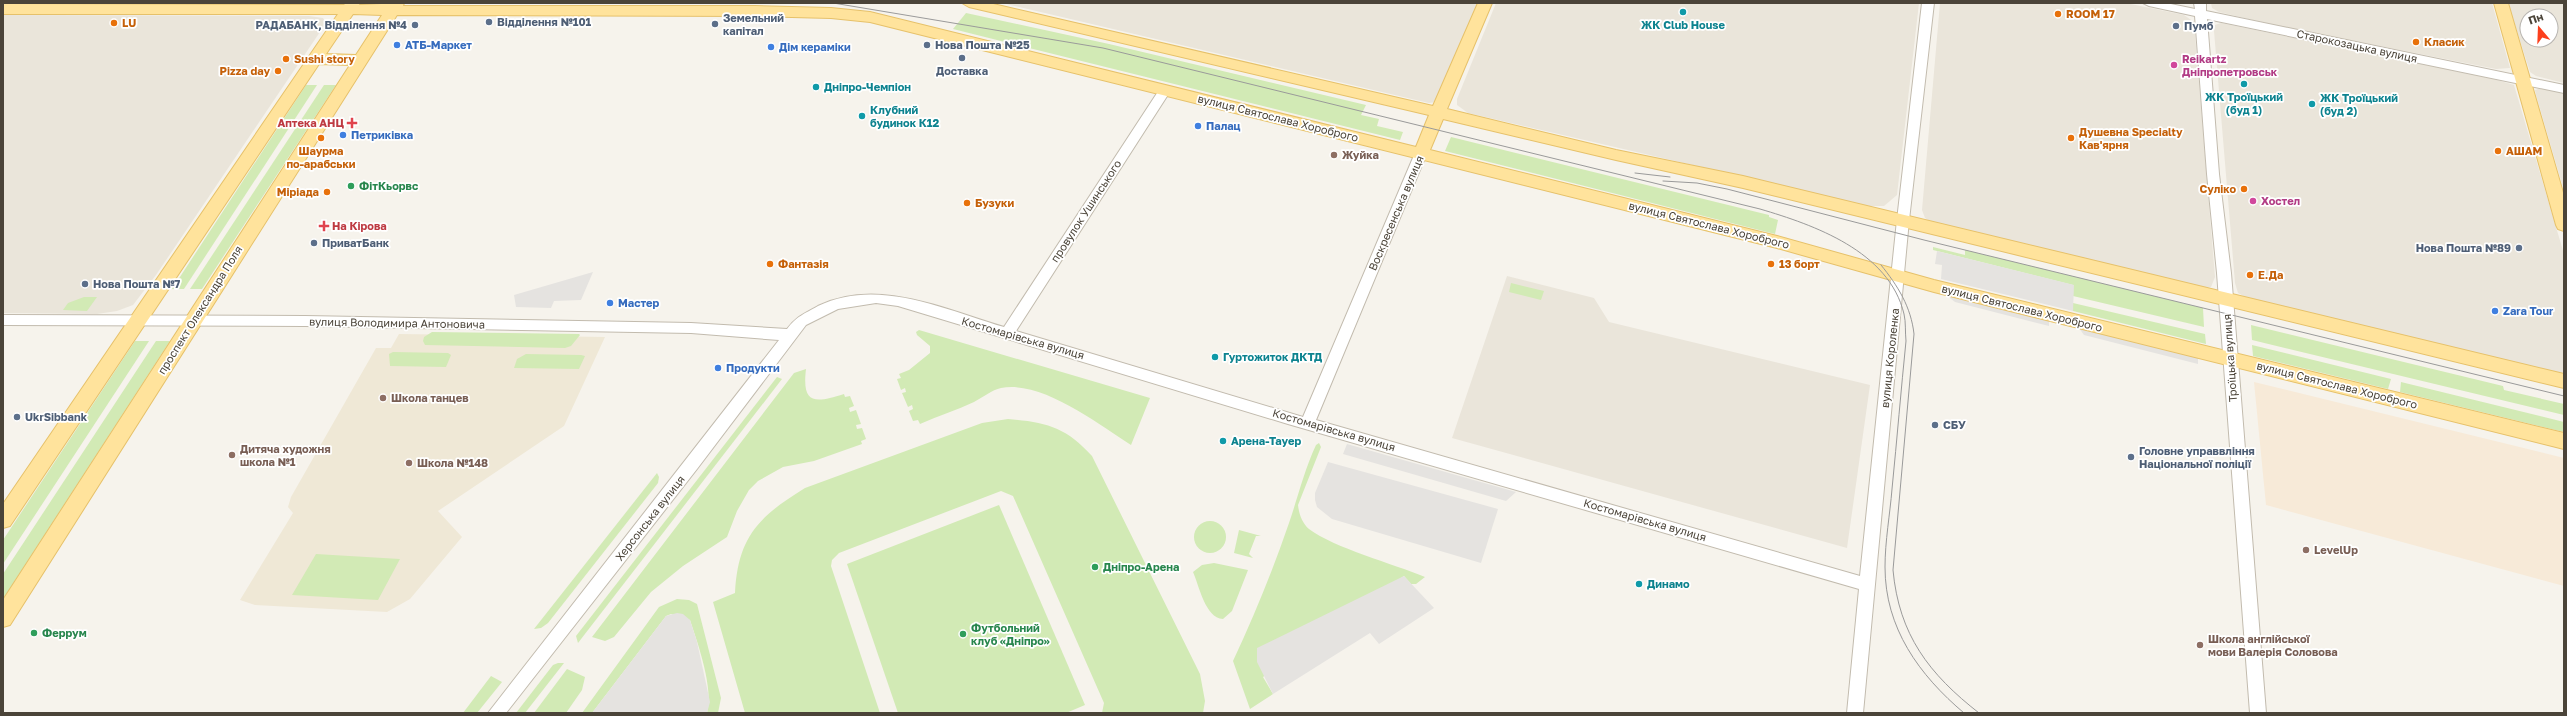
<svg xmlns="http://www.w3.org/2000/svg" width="2567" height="716" font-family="'Golos Text',sans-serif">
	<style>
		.residential { fill: #eae5da; fill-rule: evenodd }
		.commercial { fill: #f7ead8 }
		.education { fill: #efe8d6 }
		.green { fill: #d2eab5 }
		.parking { fill: #e5e3e0 }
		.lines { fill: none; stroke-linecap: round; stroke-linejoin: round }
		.minor-casing { stroke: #c2bbae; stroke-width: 2 }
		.major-casing { stroke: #e6c16a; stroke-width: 2 }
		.minor { fill: #fff; fill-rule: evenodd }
		.major { fill: #ffe39c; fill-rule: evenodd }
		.tram { stroke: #9a9a9a; stroke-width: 1 }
		.culture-dot { fill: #0f9aa8; stroke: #fff; stroke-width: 1.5 }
		.food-dot { fill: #e8710a; stroke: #fff; stroke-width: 1.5 }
		.service-dot { fill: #5c6f8a; stroke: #fff; stroke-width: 1.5 }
		.shop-dot { fill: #3f7fe0; stroke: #fff; stroke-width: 1.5 }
		.hotel-dot { fill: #d1479c; stroke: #fff; stroke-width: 1.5 }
		.health-dot { fill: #e0444e; stroke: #fff; stroke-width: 1.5 }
		.education-dot { fill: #8d6e63; stroke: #fff; stroke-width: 1.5 }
		.leisure-dot { fill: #2e9e5b; stroke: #fff; stroke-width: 1.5 }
		.labels { text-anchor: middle; stroke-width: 3.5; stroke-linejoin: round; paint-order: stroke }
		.food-label { font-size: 11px; font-weight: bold; fill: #c56008; stroke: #fff; text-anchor: start }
		.service-label { font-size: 11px; font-weight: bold; fill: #4e5e75; stroke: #fff; text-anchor: start }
		.culture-label { font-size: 11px; font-weight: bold; fill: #0d838f; stroke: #fff; text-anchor: start }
		.shop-label { font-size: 11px; font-weight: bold; fill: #366cbe; stroke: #fff; text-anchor: start }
		.street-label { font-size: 11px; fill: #4b4439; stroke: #fff }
		.hotel-label { font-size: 11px; font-weight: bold; fill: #b23c85; stroke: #fff; text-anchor: start }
		.health-label { font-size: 11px; font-weight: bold; fill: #be3a42; stroke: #fff; text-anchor: end }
		.education-label { font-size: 11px; font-weight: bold; fill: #785e54; stroke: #fff; text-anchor: start }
		.leisure-label { font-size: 11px; font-weight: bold; fill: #27864d; stroke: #fff; text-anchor: start }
	</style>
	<rect width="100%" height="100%" fill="#f6f3ec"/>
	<g class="residential">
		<polygon points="1002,3 1479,3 1436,102 1429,103"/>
		<polygon points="1496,3 1919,3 1897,195 1884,206 1869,206 1468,113 1457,105 1457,99"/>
		<polygon points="1940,3 2126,3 2184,15 2194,22 2215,277 2211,287 2205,288 1931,222 1925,218 1922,210"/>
		<polygon points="2211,3 2492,3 2510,68 2496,69 2274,25 2219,12 2212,8"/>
		<path d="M2508,3H2564V83L2536,76L2530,72ZM2527,16H2551V40H2527Z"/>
		<polygon points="3,15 309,16 323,18 326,23 156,275 133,305 117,311 97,314 3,313"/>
		<polygon points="2221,23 2494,79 2514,85 2564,254 2564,375 2249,299 2238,293 2235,283 2214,31 2215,25"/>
		<polygon points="2541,88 2564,93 2564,191 2536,95 2535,90"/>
		<polygon points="1507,276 1594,298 1609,322 1870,385 1847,548 1452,438"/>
	</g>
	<polygon class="commercial" points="2254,382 2564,458 2564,586 2266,505"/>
	<polygon class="education" points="399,334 605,337 564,426 438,511 462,537 410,599 387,612 255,605 240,600 293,513 288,507 291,497 376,348 391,348"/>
	<g class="green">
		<polygon points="966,13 1109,44 1366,105 1361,115 1379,119 1377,126 1403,132 1400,140 953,29"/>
		<polygon points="306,85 317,85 184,289 172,289"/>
		<polygon points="324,85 336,85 202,289 190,289"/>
		<polygon points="1451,137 1769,215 1769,217 1778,220 1775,234 1445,151"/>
		<polygon points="1933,247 1965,255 1965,250 2203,308 2204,327 2073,296 2073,285 1933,250"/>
		<polygon points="1511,283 1544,291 1541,300 1509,292"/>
		<polygon points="84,297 97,297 87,311 63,310 68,303"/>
		<polygon points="2073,303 2205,334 2206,344 2073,311"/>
		<polygon points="2251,325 2503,386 2504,390 2564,404 2564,415 2252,340"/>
		<path d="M919,330L1150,398L1131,445C1098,424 1042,380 1001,388C992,390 983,397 974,402C957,410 938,416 920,424L918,420L913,421L909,411L913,409L912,405L908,407L902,393L906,392L905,388L901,390L897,379L901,378L899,374L909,370L930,353V346L917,335L916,332Z"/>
		<polygon points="432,332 579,334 580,335 571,346 565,348 425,345 423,341 424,337"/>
		<polygon points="135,341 149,341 3,564 3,540"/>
		<polygon points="156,341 170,341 3,599 3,574"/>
		<polygon points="2252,345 2391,379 2388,389 2253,356"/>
		<polygon points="393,352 448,353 451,355 446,367 390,366 389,354"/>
		<polygon points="526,354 581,355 585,356 579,369 514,368 517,359"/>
		<path d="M806,369C802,403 813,404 844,394L845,397L850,396L854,406L849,408L850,412L856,410L861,424L856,425L857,429L862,428L866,439L861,441L862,444L814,461L783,467L758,481L749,490L737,511L727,537L683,566L651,592L614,637L605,641L592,637L794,373Z"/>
		<polygon points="777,377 782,379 578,643 576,636"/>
		<polygon points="2401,382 2564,422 2564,432 2400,392"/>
		<path d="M1008,419C1046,422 1066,427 1092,456L1200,674L1205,701L1203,713H1102L1104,703L1013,496L1001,491L839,553L832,560L831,566L880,713H745L713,602L735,593C738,537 758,517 805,488L982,423Z"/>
		<path d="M1319,443L1321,447L1298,505C1299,514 1302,523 1309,529C1334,548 1394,564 1425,577L1416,584H1411L1404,576L1263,677L1273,694L1250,709L1233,661C1254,616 1273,570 1289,523C1298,497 1304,471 1316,445Z"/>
		<polygon points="657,473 659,477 658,483 548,623 541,628 534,629"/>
		<polygon points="999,505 1085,705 1066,713 898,713 847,564"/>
		<circle cx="1210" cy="537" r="16"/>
		<polygon points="1239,530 1261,536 1256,536 1249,554 1253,558 1234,553"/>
		<polygon points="316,554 400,559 378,600 292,595"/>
		<path d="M1214,563L1248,570L1232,611L1223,619C1205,618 1199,585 1193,572L1202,565Z"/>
		<path d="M677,599L689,600L697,604L721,698L718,713H707C714,689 698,644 690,620L671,614L666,616L592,713H582L659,607Z"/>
		<polygon points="558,663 564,663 525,713 516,713 553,665"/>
		<polygon points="567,669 585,677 582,690 566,713 534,713"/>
		<polygon points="491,676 502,682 477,713 463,713"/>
	</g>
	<g class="parking">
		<polygon points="1937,251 2074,285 2073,311 1941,279 1942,265 1935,264"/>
		<polygon points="593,272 581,300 554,301 551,308 516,307 514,295"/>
		<polygon points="1946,295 2049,321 2049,326 1955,302"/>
		<polygon points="2079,328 2198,357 2198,364 2084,335"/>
		<polygon points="1347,444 1516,492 1506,501 1343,454"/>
		<polygon points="1328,462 1498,509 1481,563 1332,519 1317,507 1315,500 1315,493"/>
		<polygon points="1404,576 1434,608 1379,644 1370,633 1273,694 1257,662 1257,648"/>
		<polygon points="677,613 683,614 690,620 697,642 710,702 707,713 592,713 666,616"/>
	</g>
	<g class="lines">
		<g class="minor-casing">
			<g id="minor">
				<path d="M1922,3H1934L1909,220L1863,713H1847L1859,589L1288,424L898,306L876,303L838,309L806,325L697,469L506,713H488L779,340L691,333L305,326L3,325V315L305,316L691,323L787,329C797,316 804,314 818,306C878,277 945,310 1004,327L1161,87L1165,86L1171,90L1016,331L1303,417L1415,153L1421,149L1425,150L1427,153L1316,420L1860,576L1897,220Z"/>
				<polygon points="2143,3 2166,3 2195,9 2194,3 2206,3 2206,11 2564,85 2564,93 2207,19 2219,174 2231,273 2266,713 2250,713 2217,273 2207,174 2195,16 2149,6"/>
			</g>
		</g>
		<g class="major-casing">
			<g id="major">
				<path d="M346,3H360L359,5L404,3L403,6H755L831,8L870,12L1416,147L1429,115L969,7L962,3H989L1433,106L1478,3H1492L1447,109L1616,150L1743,176L2564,374V388L1743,188L1616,160L1443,119L1430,150L1777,236L1934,280L2564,433V449L1934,292L1777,248L870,22L831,18L755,16L397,15L10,625L3,627V600L350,65L319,64L10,526L3,528V504L338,14H3V4L344,5ZM353,14L382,15L356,55L326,54Z"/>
				<polygon points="2494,3 2508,3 2564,196 2564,231 2558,229 2556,225"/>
			</g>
		</g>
		<use href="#minor" class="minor"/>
		<use href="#major" class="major"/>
		<g class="tram">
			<polyline points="309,3 345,3"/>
			<path d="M833,3L1103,48L1760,209C1814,225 1889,251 1904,314C1906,322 1905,332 1906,341C1901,390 1897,439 1892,489C1890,514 1885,541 1885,567C1885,628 1919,675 1964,713"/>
			<polyline points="1635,173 1670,177"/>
			<polyline points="1663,181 1697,183 1727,189 1924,240 2564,396"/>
			<path d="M1881,265C1898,286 1911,307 1914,334L1893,570C1899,635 1929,674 1979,713"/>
		</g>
	</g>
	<g class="culture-dot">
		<circle cx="1683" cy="12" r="4"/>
		<circle cx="2244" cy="84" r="4"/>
		<circle cx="816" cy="87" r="4"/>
		<circle cx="2312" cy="104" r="4"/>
		<circle cx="862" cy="116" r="4"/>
		<circle cx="1215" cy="357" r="4"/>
		<circle cx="1223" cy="441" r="4"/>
		<circle cx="1639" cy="584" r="4"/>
	</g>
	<g class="food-dot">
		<circle cx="2058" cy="14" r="4"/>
		<circle cx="114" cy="23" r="4"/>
		<circle cx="2416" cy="42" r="4"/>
		<circle cx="286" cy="59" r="4"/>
		<circle cx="278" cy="71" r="4"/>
		<circle cx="321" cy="138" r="4"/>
		<circle cx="2071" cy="138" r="4"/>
		<circle cx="2498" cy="151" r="4"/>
		<circle cx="2244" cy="189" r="4"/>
		<circle cx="327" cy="192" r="4"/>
		<circle cx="967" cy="203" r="4"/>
		<circle cx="770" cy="264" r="4"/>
		<circle cx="1771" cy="264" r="4"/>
		<circle cx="2250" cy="275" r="4"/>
	</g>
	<g class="service-dot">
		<circle cx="489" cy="22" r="4"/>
		<circle cx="715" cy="24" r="4"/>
		<circle cx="415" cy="25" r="4"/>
		<circle cx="2176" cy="26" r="4"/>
		<circle cx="927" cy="45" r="4"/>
		<circle cx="962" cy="58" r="4"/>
		<circle cx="314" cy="243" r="4"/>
		<circle cx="2519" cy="248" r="4"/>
		<circle cx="85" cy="284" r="4"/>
		<circle cx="17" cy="417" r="4"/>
		<circle cx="1935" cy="425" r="4"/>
		<circle cx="2131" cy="457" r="4"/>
	</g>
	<g class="shop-dot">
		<circle cx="397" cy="45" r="4"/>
		<circle cx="771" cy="47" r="4"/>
		<circle cx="1198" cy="126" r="4"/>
		<circle cx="343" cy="135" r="4"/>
		<circle cx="610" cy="303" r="4"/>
		<circle cx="2495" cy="311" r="4"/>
		<circle cx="718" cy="368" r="4"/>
	</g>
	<g class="hotel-dot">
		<circle cx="2174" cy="65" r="4"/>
		<circle cx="2253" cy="201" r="4"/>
	</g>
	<g class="health-dot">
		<path d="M350 117h4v4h4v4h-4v4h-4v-4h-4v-4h4z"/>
		<path d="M322 220h4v4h4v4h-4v4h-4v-4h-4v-4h4z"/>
	</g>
	<g class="education-dot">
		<circle cx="1334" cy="155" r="4"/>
		<circle cx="383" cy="398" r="4"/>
		<circle cx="232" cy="455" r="4"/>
		<circle cx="409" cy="463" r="4"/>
		<circle cx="2306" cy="550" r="4"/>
		<circle cx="2200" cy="645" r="4"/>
	</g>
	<g class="leisure-dot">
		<circle cx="351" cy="186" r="4"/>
		<circle cx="1095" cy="567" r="4"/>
		<circle cx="34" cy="633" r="4"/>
		<circle cx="963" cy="634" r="4"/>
	</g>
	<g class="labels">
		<g class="food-label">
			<text x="2066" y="18">ROOM 17</text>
			<text x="122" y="27">LU</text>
			<text x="2424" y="46">Класик</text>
			<text x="294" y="63">Sushi story</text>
			<text x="270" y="75" text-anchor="end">Pizza day</text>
			<text x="2079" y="136">Душевна Specialty<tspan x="2079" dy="13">Кав'ярня</tspan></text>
			<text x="321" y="155" text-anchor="middle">Шаурма<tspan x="321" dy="13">по-арабськи</tspan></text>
			<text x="2506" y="155">АШАМ</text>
			<text x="2236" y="193" text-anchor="end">Суліко</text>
			<text x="319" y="196" text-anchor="end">Міріада</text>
			<text x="975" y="207">Бузуки</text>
			<text x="778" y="268">Фантазія</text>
			<text x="1779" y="268">13 борт</text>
			<text x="2258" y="279">Е.Да</text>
		</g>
		<g class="service-label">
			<text x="723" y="22">Земельний<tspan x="723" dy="13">капітал</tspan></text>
			<text x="497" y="26">Відділення №101</text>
			<text x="407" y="29" text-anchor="end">РАДАБАНК, Відділення №4</text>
			<text x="2184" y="30">Пумб</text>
			<text x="935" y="49">Нова Пошта №25</text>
			<text x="962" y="75" text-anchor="middle">Доставка</text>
			<text x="322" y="247">ПриватБанк</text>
			<text x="2511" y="252" text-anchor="end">Нова Пошта №89</text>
			<text x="93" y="288">Нова Пошта №7</text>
			<text x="25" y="421">UkrSibbank</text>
			<text x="1943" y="429">СБУ</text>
			<text x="2139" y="455">Головне управвління<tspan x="2139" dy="13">Національної поліції</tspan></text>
		</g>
		<g class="culture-label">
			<text x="1683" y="29" text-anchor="middle">ЖК Club House</text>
			<text x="824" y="91">Дніпро-Чемпіон</text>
			<text x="2244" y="101" text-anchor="middle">ЖК Троїцький<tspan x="2244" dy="13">(буд 1)</tspan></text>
			<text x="2320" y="102">ЖК Троїцький<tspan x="2320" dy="13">(буд 2)</tspan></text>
			<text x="870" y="114">Клубний<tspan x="870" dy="13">будинок К12</tspan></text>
			<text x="1223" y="361">Гуртожиток ДКТД</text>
			<text x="1231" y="445">Арена-Тауер</text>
			<text x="1647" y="588">Динамо</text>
		</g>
		<g class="shop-label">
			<text x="405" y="49">АТБ-Маркет</text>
			<text x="779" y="51">Дім кераміки</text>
			<text x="1206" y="130">Палац</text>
			<text x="351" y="139">Петриківка</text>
			<text x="618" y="307">Мастер</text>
			<text x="2503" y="315">Zara Tour</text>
			<text x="726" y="372">Продукти</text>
		</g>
		<g class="street-label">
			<text transform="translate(2357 46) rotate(12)" y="4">Старокозацька вулиця</text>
			<text transform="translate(1278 118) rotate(14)" y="4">вулиця Святослава Хороброго</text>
			<text transform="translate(1086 211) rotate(-57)" y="4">провулок Ушинського</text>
			<text transform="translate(1396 213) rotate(-67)" y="4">Воскресенська вулиця</text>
			<text transform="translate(1709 225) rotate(14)" y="4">вулиця Святослава Хороброго</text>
			<text transform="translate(2022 308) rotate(14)" y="4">вулиця Святослава Хороброго</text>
			<text transform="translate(200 310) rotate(-58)" y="4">проспект Олександра Поля</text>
			<text transform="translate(397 323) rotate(1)" y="4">вулиця Володимира Антоновича</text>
			<text transform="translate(1023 338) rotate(16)" y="4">Костомарівська вулиця</text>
			<text transform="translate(1890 358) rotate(-84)" y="4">вулиця Короленка</text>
			<text transform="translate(2230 358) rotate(-94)" y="4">Троїцька вулиця</text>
			<text transform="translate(2337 385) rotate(14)" y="4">вулиця Святослава Хороброго</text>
			<text transform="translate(1334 430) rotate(16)" y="4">Костомарівська вулиця</text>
			<text transform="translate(650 518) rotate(-52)" y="4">Херсонська вулиця</text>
			<text transform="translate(1645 520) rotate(16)" y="4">Костомарівська вулиця</text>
		</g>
		<g class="hotel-label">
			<text x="2182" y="63">Reikartz<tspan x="2182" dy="13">Дніпропетровськ</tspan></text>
			<text x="2261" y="205">Хостел</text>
		</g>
		<g class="health-label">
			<text x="344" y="127">Аптека АНЦ</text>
			<text x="332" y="230" text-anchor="start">На Кірова</text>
		</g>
		<g class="education-label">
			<text x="1342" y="159">Жуйка</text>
			<text x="391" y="402">Школа танцев</text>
			<text x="240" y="453">Дитяча художня<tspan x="240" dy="13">школа №1</tspan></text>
			<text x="417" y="467">Школа №148</text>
			<text x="2314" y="554">LevelUp</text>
			<text x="2208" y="643">Школа англійської<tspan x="2208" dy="13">мови Валерія Соловова</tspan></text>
		</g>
		<g class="leisure-label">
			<text x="359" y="190">ФiтКьорвс</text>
			<text x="1103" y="571">Дніпро-Арена</text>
			<text x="971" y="632">Футбольний<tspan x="971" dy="13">клуб «Дніпро»</tspan></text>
			<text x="42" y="637">Феррум</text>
		</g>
	</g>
	<rect width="2567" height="716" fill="none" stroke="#4b4439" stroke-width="8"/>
	<g transform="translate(2539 28) rotate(341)"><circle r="19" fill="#ffffff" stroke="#b7b4b0"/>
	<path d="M0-3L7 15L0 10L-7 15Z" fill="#fc3f1d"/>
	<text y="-6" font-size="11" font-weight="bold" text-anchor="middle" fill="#4b4439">Пн</text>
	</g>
</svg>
